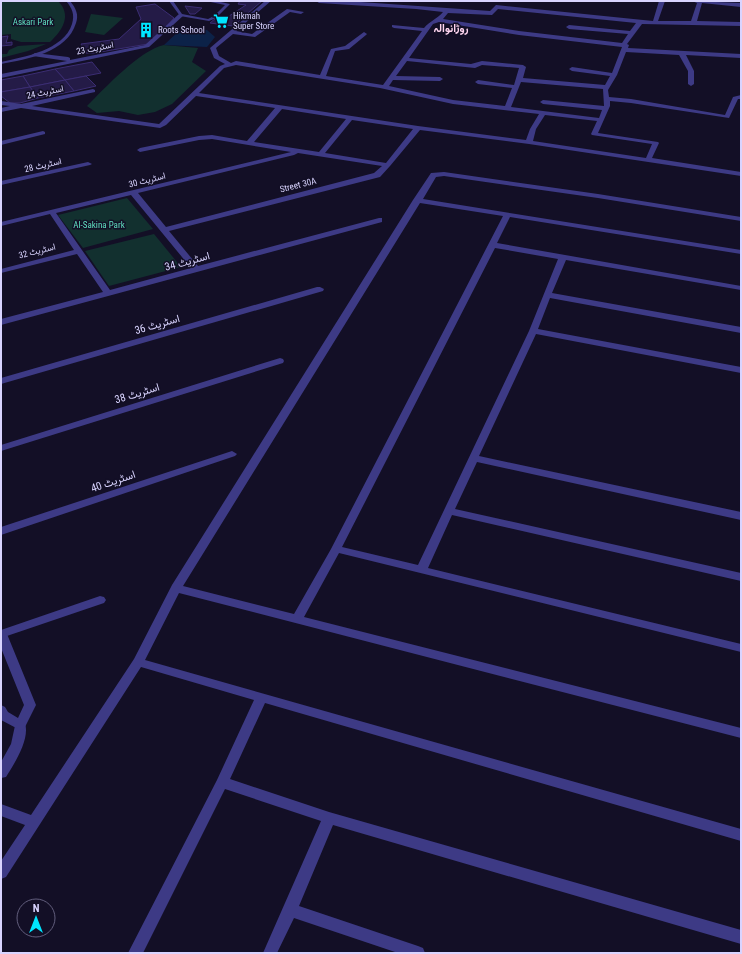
<svg xmlns="http://www.w3.org/2000/svg" width="742" height="954" font-family="'Roboto Condensed',Vazirmatn,sans-serif">
	<style>
		.green { fill: #12302f }
		.water { fill: #0c2248 }
		.building { fill: #241b47; stroke: #3b2d73 }
		.lines { fill: none; stroke-linecap: round; stroke-linejoin: round }
		.service { fill: #3d3a85; fill-rule: evenodd }
		.minor { fill: #3d3a85; fill-rule: evenodd }
		.tertiary { fill: #3d3a85; fill-rule: evenodd }
		.labels { text-anchor: middle; stroke-width: 3; stroke-linejoin: round; paint-order: stroke }
		.far-poi-label { font-size: 9px; fill: #d9d4ff; stroke: #130f26; text-anchor: start }
		.far-park-label { font-size: 9px; fill: #5fe0c0; stroke: #130f26 }
		.far-street-label { font-size: 9px; fill: #d9d4ff; stroke: #130f26 }
		.far-quarter-label { font-size: 11px; font-weight: bold; fill: #ffd6f0; stroke: #130f26 }
		.street-label { font-size: 11px; fill: #d9d4ff; stroke: #130f26 }
	</style>
	<rect width="100%" height="100%" fill="#130f26"/>
	<g class="green">
		<path d="M5,1H58C72,15 63,30 50,42H21L11,39V34L1,35V2Z"/>
		<polygon points="91,14 123,18 104,35 85,32"/>
		<polygon points="46,44 28,51 1,58 1,54 7,54 9,50 18,46"/>
		<path d="M164,45L198,48L192,62L206,71L172,104L155,112L138,115L119,111L97,113L87,106C105,88 140,50 164,45Z"/>
		<polygon points="127,198 153,229 83,248 58,215"/>
		<polygon points="154,234 181,267 109,286 85,251"/>
	</g>
	<polygon class="water" points="195,27 207,30 215,37 207,47 164,45 180,30"/>
	<g class="building">
		<polygon points="240,1 262,1 233,26 210,23 216,18 226,18 246,5 238,4"/>
		<polygon points="155,4 174,18 166,27 148,44 94,53 86,53 81,44 119,39 141,19 136,7"/>
		<polygon points="185,6 202,8 195,14 190,14"/>
		<polygon points="8,36 6,43 12,42 12,45 1,46 1,37"/>
		<polygon points="92,62 101,73 65,80 55,69"/>
		<polygon points="55,69 65,80 30,87 23,76"/>
		<polygon points="23,76 30,87 1,92 1,80"/>
		<polygon points="86,76 96,86 74,91 65,80"/>
		<polygon points="65,80 74,91 38,98 30,87"/>
		<polygon points="30,87 38,98 20,103 10,103 1,96 1,92"/>
	</g>
	<g class="lines">
		<g class="service">
			<path d="M66,1H70C76,8 79,15 76,23C67,53 27,59 1,64V62C24,57 64,50 72,24C75,14 72,8 66,1Z"/>
			<polygon points="169,1 173,1 182,14 208,19 214,16 225,5 206,1 216,1 230,4 216,18 209,21 180,16"/>
		</g>
		<g class="minor">
			<path d="M265,1H271L236,31L252,34L287,9L304,12L301,14L290,12L255,37L233,34L216,48L219,56L231,63L236,61L320,75L331,49L345,46L364,32L367,34L366,35L349,49L335,51L326,76L383,85L422,31L394,28L392,27V25L424,28C430,21 437,19 443,12L416,9L319,3L316,1H346L490,11L496,5L653,21L659,1H665L658,21H691L697,3L692,1L741,3V7L702,3L697,21L741,22V26L642,24L627,44L629,45L628,48L741,54V58L686,55L694,71V84L691,86L688,84V71L679,55L626,52L617,75L608,90L609,97L631,99L725,115L733,97L741,95V99H738L729,118L631,103L610,101V106L598,133L658,142L659,143L652,158L741,172V176L529,144L420,130L390,166L380,177L169,231L198,266L379,218H382V222L1,325V319L103,292L77,254L1,273V269L74,250L50,214L1,226V222L291,152L212,139L199,140L140,152L137,150L140,148L199,136L212,135L247,141L275,108L196,96L166,125L160,128L21,108L1,112V108L10,106L1,105V101L21,104L93,89L95,90V92L32,106L159,124L220,66L225,64L214,58L210,48ZM498,9L636,23L630,31L569,25L566,27L569,29L628,34L622,43L519,31L443,19L448,13L492,15ZM439,22L519,35L622,47L612,73L572,67L569,69L572,71L610,76L605,85L523,78L526,67L523,65L482,61L471,64L409,58L433,24ZM407,61L475,68L482,65L519,68L514,85L478,80L475,82L478,84L512,88L505,106L453,100L389,86L393,80L440,81L443,79L440,77L396,76ZM236,65L380,88L453,104L539,114L530,129L526,140L418,126L199,93L224,68ZM521,82L603,89L604,106L543,100L540,102L543,104L602,110L599,118L511,107ZM282,109L346,119L319,152L254,142ZM545,115L597,121L591,134L592,135L652,144L646,158L533,141L536,129ZM352,120L413,129L386,163L325,153ZM298,153L382,166L374,173L166,227L138,193L294,155ZM131,195L191,268L110,290L56,213Z"/>
			<polygon points="179,14 184,15 149,47 1,78 1,74 67,61 33,56 32,55 35,53 68,57 70,58 70,60 145,45"/>
			<polygon points="43,131 45,132 45,134 1,145 1,141"/>
			<polygon points="88,162 92,164 90,165 1,185 1,181"/>
			<path d="M444,172L598,194L741,217V221L598,198L444,176L436,177L423,199L741,250V254L510,217L497,243L741,286V290L566,260L552,293L741,327V333L550,298L538,329L741,367V373L536,334L479,456L741,512V520L477,462L455,509L741,573V581L452,515L428,568L741,644V652L339,553L304,617L741,728V738L179,593L145,660L741,829V841L265,703L230,779L329,812L741,930V944L333,825L299,906L418,946L423,948L425,953H398L294,918L277,953H263L321,821L225,789L143,953H128L217,780L254,700L141,667L6,877L1,879V861L25,825L1,816V804L31,815L134,659L172,585L413,200L431,173ZM420,203L503,216L331,549L294,614L183,586ZM495,248L558,259L529,331L418,565L342,547Z"/>
			<polygon points="317,287 320,287 324,289 323,291 1,384 1,378"/>
			<polygon points="280,358 283,359 284,361 283,363 1,451 1,445"/>
			<polygon points="232,451 237,454 235,456 1,535 1,527"/>
			<polygon points="100,596 104,597 106,600 104,603 1,638 1,630"/>
			<path d="M20,720L24,721C32,737 14,764 6,777L1,778V762L11,744L16,721Z"/>
		</g>
		<polygon class="tertiary" points="1,630 5,631 7,634 36,705 24,729 20,730 1,720 1,705 5,707 8,712 18,718 24,705 1,648"/>
	</g>
	<defs>
		<g id="supermarket-bare" transform="scale(1.2)"><path d="M-6-5.5h2.5l.6 2H6L4.5 2H-2.5L-4.4-4H-6ZM-1.5 3.2a1.3 1.3 0 1 0 .1 0ZM3 3.2a1.3 1.3 0 1 0 .1 0Z" fill="#00e5ff" stroke="#130f26" stroke-width="2.5" paint-order="stroke"/></g>
		<g id="building-bare" transform="scale(1.2)"><path d="M-4-6H4V6H1V3H-1V6H-4ZM-2.5-4.3h1.7v1.8h-1.7ZM.8-4.3h1.7v1.8H.8ZM-2.5-1h1.7V.8h-1.7ZM.8-1h1.7V.8H.8Z" fill="#00e5ff" stroke="#130f26" stroke-width="2.5" paint-order="stroke"/></g>
	</defs>
	<g fill-rule="evenodd">
		<use href="#supermarket-bare" x="221" y="21"/>
		<use href="#building-bare" x="146" y="30"/>
	</g>
	<g class="labels">
		<g class="far-poi-label">
			<text x="233" y="19">Hikmah<tspan x="233" dy="10">Super Store</tspan></text>
			<text x="158" y="33">Roots School</text>
		</g>
		<g class="far-park-label">
			<text x="33" y="25">Askari Park</text>
			<text x="99" y="228">Al-Sakina Park</text>
		</g>
		<g class="far-street-label">
			<text transform="translate(95 48) rotate(-11)" y="3">اسٹریٹ 23</text>
			<text transform="translate(45 92) rotate(-12)" y="3">اسٹریٹ 24</text>
			<text transform="translate(43 165) rotate(-13)" y="3">اسٹریٹ 28</text>
			<text transform="translate(147 180) rotate(-14)" y="3">اسٹریٹ 30</text>
			<text transform="translate(298 185) rotate(-14)" y="3">Street 30A</text>
			<text transform="translate(37 251) rotate(-14)" y="3">اسٹریٹ 32</text>
		</g>
		<g class="far-quarter-label">
			<text x="451" y="32">روڑانوالہ</text>
		</g>
		<g class="street-label">
			<text transform="translate(187 261) rotate(-15)" y="4">اسٹریٹ 34</text>
			<text transform="translate(157 324) rotate(-16)" y="4">اسٹریٹ 36</text>
			<text transform="translate(137 393) rotate(-17)" y="4">اسٹریٹ 38</text>
			<text transform="translate(113 481) rotate(-19)" y="4">اسٹریٹ 40</text>
		</g>
	</g>
	<rect width="742" height="954" fill="none" stroke="#d9d4ff" stroke-width="4"/>
	<g transform="translate(36 918)"><circle r="19" fill="#130f26" stroke="#625e7d"/>
	<path d="M0-3L7 15L0 10L-7 15Z" fill="#00e5ff"/>
	<text y="-6" font-size="11" font-weight="bold" text-anchor="middle" fill="#d9d4ff">N</text>
	</g>
</svg>
